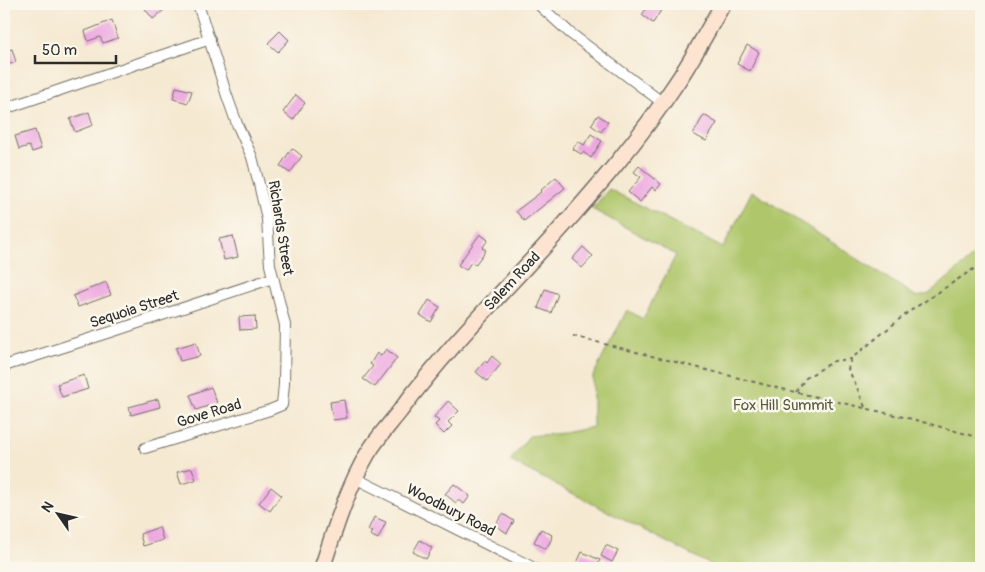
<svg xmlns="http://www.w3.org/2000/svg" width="985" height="572" font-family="Pangolin,sans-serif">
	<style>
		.green { fill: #afc66b; stroke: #6d784b }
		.building { fill: #eda8e0 }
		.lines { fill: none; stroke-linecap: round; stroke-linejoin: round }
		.street-casing { stroke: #726e65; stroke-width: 12 }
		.secondary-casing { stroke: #726e65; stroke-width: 18 }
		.path { stroke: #726e65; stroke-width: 2; stroke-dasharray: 4 4; stroke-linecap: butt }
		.street { stroke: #fff; stroke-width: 10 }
		.secondary { stroke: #fde4d1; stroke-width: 15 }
		.labels { text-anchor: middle; stroke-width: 5; stroke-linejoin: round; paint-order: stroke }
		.street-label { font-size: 15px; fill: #2b2b2b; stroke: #fbf7ec }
		.park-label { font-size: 15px; fill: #535a3e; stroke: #fbf7ec }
	</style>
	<rect width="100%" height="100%" fill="#fbf7ec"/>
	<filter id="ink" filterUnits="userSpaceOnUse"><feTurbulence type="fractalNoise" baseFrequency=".02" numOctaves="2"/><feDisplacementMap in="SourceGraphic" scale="10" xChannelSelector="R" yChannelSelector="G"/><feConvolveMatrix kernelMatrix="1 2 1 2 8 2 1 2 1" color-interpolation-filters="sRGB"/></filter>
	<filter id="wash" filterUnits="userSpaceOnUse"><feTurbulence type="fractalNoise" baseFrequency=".0096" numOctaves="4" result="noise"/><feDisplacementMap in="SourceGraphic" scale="20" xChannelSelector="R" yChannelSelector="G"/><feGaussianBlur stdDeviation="1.12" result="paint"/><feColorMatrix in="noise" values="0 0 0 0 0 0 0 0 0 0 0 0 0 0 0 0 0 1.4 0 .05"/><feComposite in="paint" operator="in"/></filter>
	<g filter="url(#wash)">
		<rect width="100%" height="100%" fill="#f5e9d2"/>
		<polygon class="green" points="609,189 723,248 752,191 917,297 929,294 981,250 981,568 717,568 510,461 529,436 564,433 593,427 593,376 627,310 643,319 676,255 592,209"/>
		<g id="blocks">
			<g class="building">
				<polygon points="151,4 161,4 165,9 153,19 145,9"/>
				<polygon points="649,4 665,4 653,23 642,15"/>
				<polygon points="112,20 118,38 103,43 100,37 88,41 85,31"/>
				<polygon points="280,31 289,40 278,52 268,43"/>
				<polygon points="747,45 759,52 750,71 737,64"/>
				<polygon points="12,49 16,62 4,66 4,51"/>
				<polygon points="176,87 192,91 188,103 173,99"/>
				<polygon points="296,95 305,103 293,120 283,112"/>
				<polygon points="89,112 93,125 75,132 70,119"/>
				<polygon points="598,115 608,122 601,132 591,125"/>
				<polygon points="704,115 717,123 706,141 693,134"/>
				<polygon points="35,130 41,149 32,152 29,146 19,149 15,136"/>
				<polygon points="591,134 602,141 591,158 583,152 581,154 573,149 578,141 584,145"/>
				<polygon points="292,148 302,156 290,173 280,166"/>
				<polygon points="639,166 661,184 656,190 652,187 640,202 628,192 641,177 634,172"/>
				<polygon points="556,177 565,188 524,221 516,211 541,192 540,191"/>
				<polygon points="480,234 488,240 482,248 486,250 475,265 471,262 466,270 458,265"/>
				<polygon points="233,236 238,257 224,260 219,239"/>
				<polygon points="583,247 593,256 582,268 572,259"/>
				<polygon points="106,282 111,295 78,307 73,296"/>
				<polygon points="545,289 558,294 551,313 538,308"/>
				<polygon points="429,300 440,307 431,322 420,315"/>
				<polygon points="255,316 256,329 240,330 239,317"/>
				<polygon points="196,342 200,356 180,361 176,348"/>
				<polygon points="386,349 397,358 375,387 363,379 373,366 370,364 377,353 381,356"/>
				<polygon points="492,356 501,364 487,381 476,372 485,361 487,363"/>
				<polygon points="84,375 88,389 62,397 57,384"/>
				<polygon points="211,387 217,403 196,410 190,395"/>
				<polygon points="158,399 160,407 131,415 129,407"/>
				<polygon points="344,400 347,418 333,420 330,402"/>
				<polygon points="448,401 459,411 448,422 452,426 444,434 435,425 439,421 434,417"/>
				<polygon points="192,468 196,480 181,484 177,472"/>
				<polygon points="454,484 470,496 464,504 458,500 456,503 445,494"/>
				<polygon points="271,487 281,495 270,511 259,503"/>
				<polygon points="503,514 514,521 507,533 495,525"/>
				<polygon points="374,517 386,522 378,539 370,535 372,532 368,530"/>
				<polygon points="159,527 163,540 143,546 140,534"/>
				<polygon points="541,529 552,535 551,537 552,538 546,549 534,542"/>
				<polygon points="420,540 432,548 426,559 413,552"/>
				<polygon points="606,545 618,551 612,562 601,556"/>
				<polygon points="582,552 600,560 596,568 583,568 576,565"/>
			</g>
		</g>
	</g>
	<g filter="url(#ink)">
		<use href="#blocks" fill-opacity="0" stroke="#726e65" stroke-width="1"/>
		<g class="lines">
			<g class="street-casing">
				<g id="street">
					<polyline points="538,4 570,33 663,103"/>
					<polyline points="4,109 210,39"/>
					<polyline points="4,366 111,332 273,278"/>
					<polyline points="145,448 270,410 282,405 284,384 285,325 270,265 267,219 259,184 252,157 237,124 227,96 198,4"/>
					<polyline points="355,478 534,568"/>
				</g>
			</g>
			<g class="secondary-casing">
				<path id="secondary" d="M322,568C335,529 347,489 368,453C377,438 389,425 400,411C447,348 502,293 555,235C597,188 640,138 675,85C693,59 707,31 723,4"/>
			</g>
			<g class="path">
				<polyline points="573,336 782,389 912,419 981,438"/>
				<polyline points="851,359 848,369 855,383 865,407"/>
				<polyline points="796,392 806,378 834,361 851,359 907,313 981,264"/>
			</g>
			<use href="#street" class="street"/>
			<use href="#secondary" class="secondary"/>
		</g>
	</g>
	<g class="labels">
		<g class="street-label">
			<text transform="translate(281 228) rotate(81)" y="5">Richards Street</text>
			<text transform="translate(512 281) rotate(-47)" y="5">Salem Road</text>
			<text transform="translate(134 309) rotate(-18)" y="5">Sequoia Street</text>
			<text transform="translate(209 413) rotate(-17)" y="5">Gove Road</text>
			<text transform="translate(451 510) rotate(27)" y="5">Woodbury Road</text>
		</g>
		<g class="park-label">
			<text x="783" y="410">Fox Hill Summit</text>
		</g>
	</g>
	<rect width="985" height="572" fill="none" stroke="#fbf7ec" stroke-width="20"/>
	<g transform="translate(58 514) rotate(304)" stroke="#fbf7ec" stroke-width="4" paint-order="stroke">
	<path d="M0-4L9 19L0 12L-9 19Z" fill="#2b2b2b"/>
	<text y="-8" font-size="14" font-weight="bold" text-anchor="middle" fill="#2b2b2b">N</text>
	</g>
	<path d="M35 55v8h81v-8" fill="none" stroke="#2b2b2b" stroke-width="2.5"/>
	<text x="42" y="55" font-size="15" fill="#2b2b2b" stroke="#fbf7ec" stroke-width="4" paint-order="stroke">50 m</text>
</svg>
